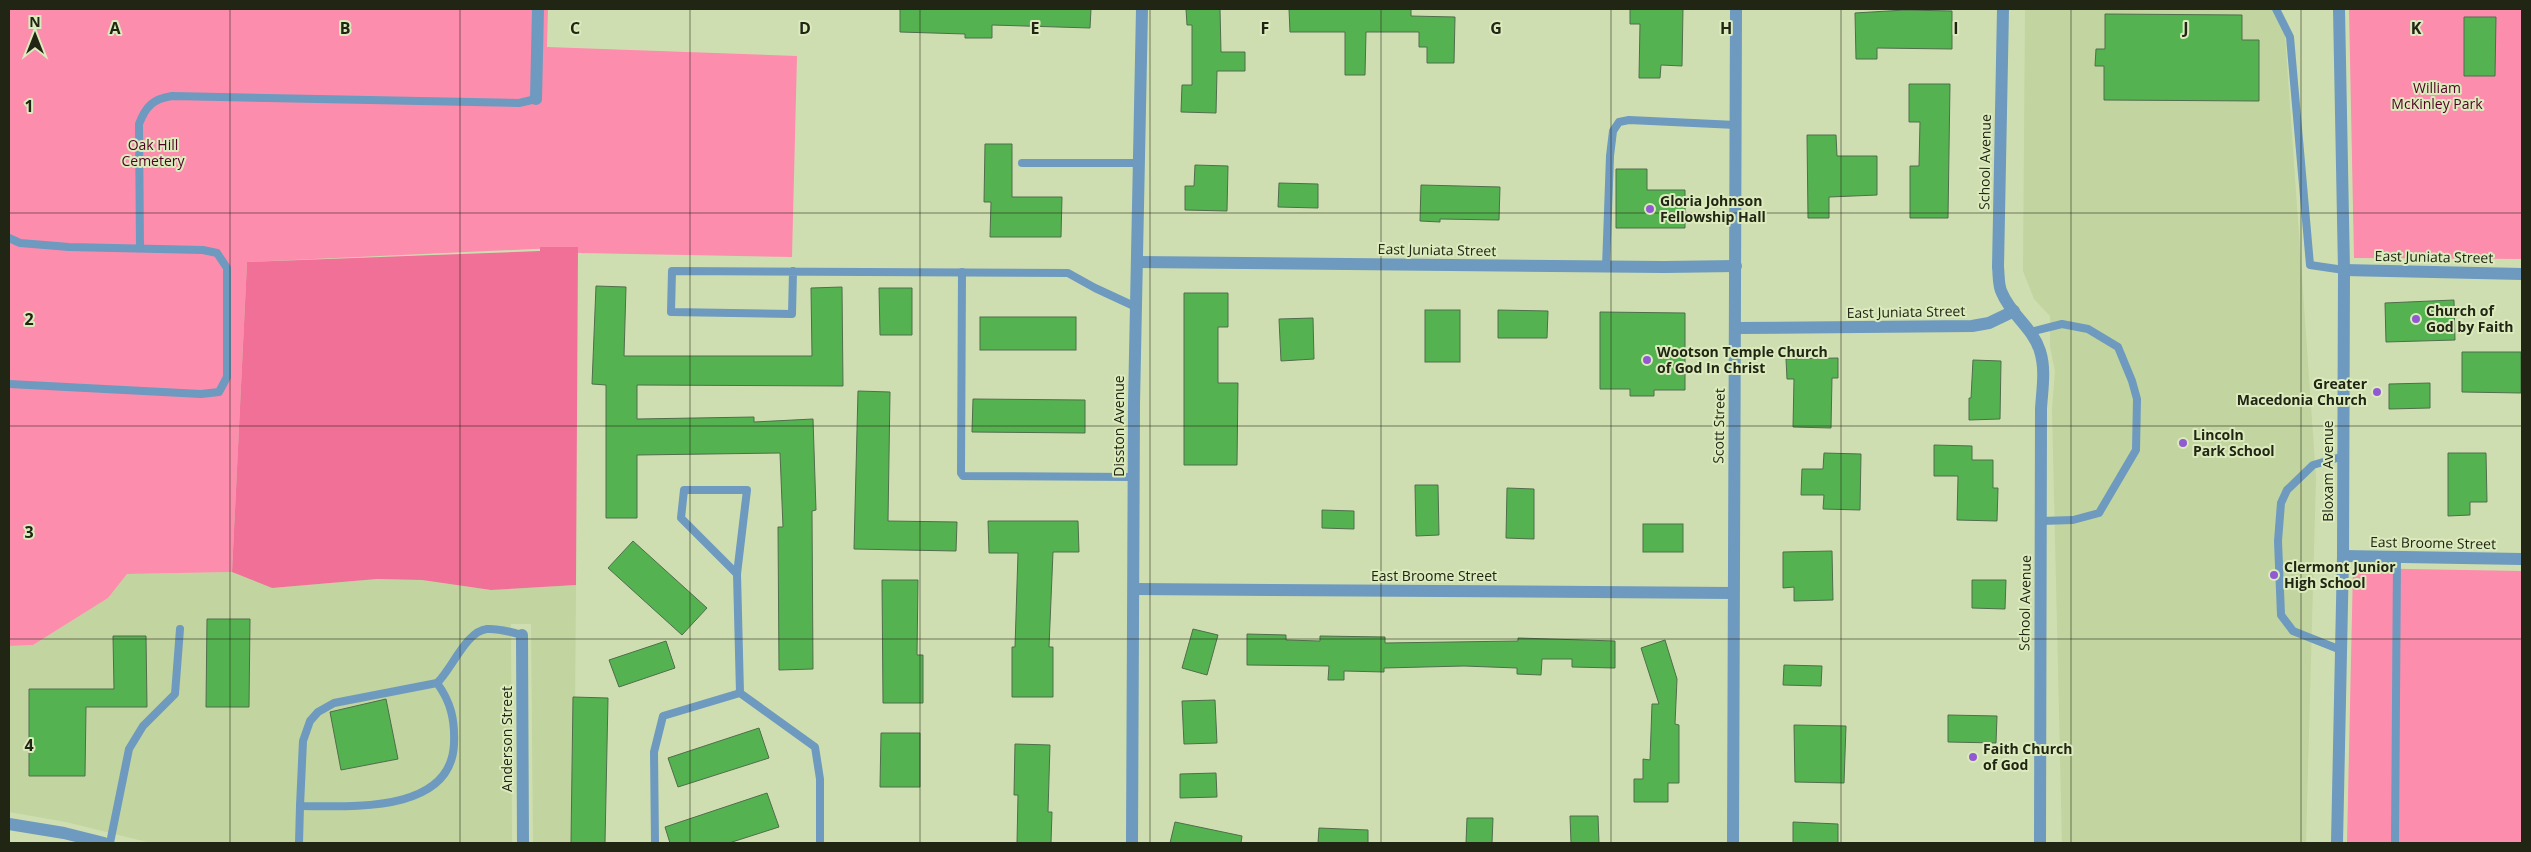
<svg xmlns="http://www.w3.org/2000/svg" width="2531" height="852" font-family="'Open Sans',sans-serif">
	<style>
		.built { fill: #c2d49f }
		.green { fill: #fd8dad }
		.forest { fill: #f07098 }
		.building { fill: #55b250; stroke: #4f6e4c }
		.lines { fill: none; stroke-linecap: round; stroke-linejoin: round }
		.service { stroke: #6d9abe; stroke-width: 8 }
		.minor { stroke: #6d9abe; stroke-width: 12 }
		.tertiary { stroke: #6d9abe; stroke-width: 12 }
		.grid { fill: none; stroke: #202514; stroke-width: 1; stroke-opacity: 0.55 }
		.poi-dot { fill: #925ad2; stroke: #dcebbd; stroke-width: 2 }
		.labels { text-anchor: middle; stroke-width: 4; stroke-linejoin: round; paint-order: stroke }
		.park-label { font-size: 14px; fill: #530025; stroke: #dcebbd }
		.street-label { font-size: 14px; fill: #202514; stroke: #dcebbd }
		.poi-label { font-size: 14px; font-weight: bold; fill: #202514; stroke: #dcebbd; text-anchor: start }
		.grid-label { font-size: 16px; text-anchor: middle; font-weight: bold; fill: #202514; stroke: #dcebbd; stroke-width: 4; stroke-linejoin: round; paint-order: stroke }
	</style>
	<rect width="100%" height="100%" fill="#cfdeb0"/>
	<g class="built">
		<polygon points="2025,9 2274,9 2285,35 2316,477 2306,843 2062,843 2052,409 2055,371 2050,347 2050,316 2034,299 2023,271"/>
		<polygon points="232,572 272,588 377,579 422,580 491,590 576,585 574,843 533,843 531,624 511,624 512,843 151,843 66,822 9,812 9,646 33,645 108,598 127,574"/>
	</g>
	<g class="green">
		<polygon points="9,9 548,9 547,47 797,56 792,257 578,253 578,247 247,262 232,572 127,574 108,598 33,645 9,646"/>
		<polygon points="2349,9 2522,9 2522,259 2354,258"/>
		<polygon points="2353,568 2522,571 2522,843 2347,843"/>
	</g>
	<polygon class="forest" points="540,247 578,247 576,585 491,590 422,580 377,579 272,588 232,572 247,262 540,251"/>
	<g class="building">
		<polygon points="900,9 1091,9 1090,28 992,25 992,38 965,38 965,34 900,32"/>
		<polygon points="1186,9 1220,9 1221,52 1245,52 1245,71 1217,71 1216,113 1181,112 1182,85 1192,85 1192,25 1187,25"/>
		<polygon points="1289,9 1411,9 1411,16 1455,17 1454,63 1427,63 1427,47 1419,47 1419,32 1366,32 1365,75 1345,75 1345,32 1290,32"/>
		<polygon points="1630,9 1683,9 1682,66 1661,65 1660,78 1639,78 1640,24 1630,24"/>
		<polygon points="1905,10 1952,11 1952,49 1877,48 1877,59 1856,59 1855,13"/>
		<polygon points="2105,14 2242,15 2242,40 2259,40 2259,101 2104,100 2104,66 2095,66 2096,49 2105,49"/>
		<polygon points="2464,17 2496,17 2495,76 2464,76"/>
		<polygon points="1909,84 1950,84 1948,218 1910,218 1910,166 1919,166 1920,122 1909,122"/>
		<polygon points="1807,135 1836,135 1837,156 1877,156 1877,195 1829,197 1829,218 1808,218"/>
		<polygon points="985,144 1012,144 1012,197 1062,197 1061,237 990,237 991,202 984,202"/>
		<polygon points="1195,165 1228,166 1227,211 1185,210 1185,186 1194,186"/>
		<polygon points="1616,169 1647,169 1647,190 1685,190 1685,228 1616,228"/>
		<polygon points="1279,183 1318,184 1318,208 1278,207"/>
		<polygon points="1421,185 1500,187 1499,220 1440,219 1440,222 1420,221"/>
		<polygon points="596,286 626,287 624,356 812,356 811,288 842,287 843,386 637,385 637,419 754,417 754,422 813,419 816,510 812,511 813,669 779,670 778,527 783,527 780,453 637,455 637,518 606,518 606,385 592,384"/>
		<polygon points="879,288 912,288 912,335 880,335"/>
		<polygon points="1184,293 1228,293 1228,327 1218,327 1218,383 1238,383 1237,465 1184,465"/>
		<polygon points="2454,300 2455,340 2386,342 2385,303"/>
		<rect x="1425" y="310" width="35" height="52"/>
		<polygon points="1498,310 1548,311 1547,338 1498,338"/>
		<polygon points="1600,312 1685,313 1685,390 1654,390 1654,396 1630,396 1630,389 1600,389"/>
		<rect x="980" y="317" width="96" height="33"/>
		<polygon points="1313,318 1314,359 1281,361 1279,319"/>
		<polygon points="2462,352 2521,352 2521,393 2462,392"/>
		<polygon points="1838,358 1838,378 1832,378 1831,428 1793,427 1794,379 1787,379 1786,359"/>
		<polygon points="1973,360 2001,361 2000,419 1969,420 1969,398 1971,398"/>
		<polygon points="2430,383 2430,408 2389,409 2389,384"/>
		<polygon points="858,391 890,392 888,521 957,522 956,551 854,549"/>
		<polygon points="973,399 1085,400 1085,433 972,432"/>
		<polygon points="1934,445 1972,446 1972,460 1993,460 1993,488 1998,488 1997,521 1957,520 1958,476 1934,476"/>
		<polygon points="1824,453 1861,454 1860,510 1823,509 1824,495 1801,495 1802,469 1823,469"/>
		<polygon points="2448,453 2486,453 2487,502 2470,502 2470,515 2448,516"/>
		<polygon points="1415,485 1438,485 1439,535 1416,536"/>
		<polygon points="1507,488 1534,489 1534,539 1506,538"/>
		<polygon points="1322,510 1354,511 1354,529 1322,528"/>
		<polygon points="988,521 1078,521 1079,552 1053,552 1049,647 1053,647 1053,697 1012,697 1012,647 1015,647 1018,553 989,553"/>
		<rect x="1643" y="524" width="40" height="28"/>
		<polygon points="633,541 707,608 682,635 608,568"/>
		<polygon points="1832,551 1833,600 1794,601 1794,587 1783,588 1783,552"/>
		<polygon points="882,580 918,580 917,655 923,655 923,703 883,703"/>
		<polygon points="1972,580 2006,580 2005,609 1972,608"/>
		<polygon points="207,619 250,619 249,707 206,707"/>
		<polygon points="1193,629 1218,635 1207,675 1182,668"/>
		<polygon points="1247,634 1286,635 1286,640 1320,641 1320,636 1385,637 1385,643 1518,641 1518,638 1615,641 1615,668 1572,667 1572,659 1542,659 1541,675 1517,674 1517,668 1464,666 1384,668 1384,672 1344,671 1344,680 1328,680 1329,666 1247,665"/>
		<polygon points="113,636 146,636 147,707 86,707 85,776 29,776 29,689 114,689"/>
		<polygon points="1665,640 1677,679 1675,724 1679,725 1679,783 1668,783 1668,802 1634,802 1634,779 1643,779 1643,759 1650,760 1652,704 1659,704 1641,648"/>
		<polygon points="666,641 675,668 619,687 609,660"/>
		<polygon points="1784,665 1822,666 1821,686 1783,685"/>
		<polygon points="573,697 608,698 605,843 571,843"/>
		<polygon points="386,699 398,759 341,770 330,712"/>
		<polygon points="1215,700 1217,743 1184,744 1182,701"/>
		<polygon points="1948,715 1997,716 1996,743 1948,742"/>
		<polygon points="1794,725 1846,726 1844,783 1795,782"/>
		<polygon points="759,728 769,758 678,787 668,758"/>
		<polygon points="881,733 920,733 920,787 880,787"/>
		<polygon points="1015,744 1050,745 1048,812 1052,812 1051,843 1017,843 1018,795 1014,795"/>
		<polygon points="1216,773 1217,797 1180,798 1180,774"/>
		<polygon points="767,793 779,827 729,843 670,843 665,827"/>
		<polygon points="1570,816 1598,816 1599,843 1571,843"/>
		<polygon points="1467,818 1493,818 1492,843 1466,843"/>
		<polygon points="1175,822 1242,836 1241,843 1170,843"/>
		<polygon points="1793,822 1838,824 1838,843 1793,843"/>
		<polygon points="1319,828 1368,830 1368,843 1318,843"/>
	</g>
	<g class="lines">
		<g class="service">
			<polyline points="2276,9 2290,37 2310,265 2344,270"/>
			<polyline points="1022,163 1139,163"/>
			<polyline points="9,238 20,243 69,247 203,250 217,253 227,268 227,377 219,392 201,394 9,384"/>
			<path d="M140,248L139,124C146,106 153,99 172,96L519,103L536,99"/>
			<polyline points="1606,267 1610,156 1613,131 1619,122 1629,120 1736,125"/>
			<polyline points="793,271 792,314 671,312 672,271 1068,273 1095,288 1136,307"/>
			<polyline points="962,272 961,473 963,476 1134,477"/>
			<polyline points="2030,332 2062,324 2088,329 2118,347 2132,381 2137,399 2136,450 2099,513 2073,520 2041,521"/>
			<polyline points="737,574 681,518 684,490 747,490 737,574 740,693"/>
			<polyline points="2341,650 2293,631 2281,615 2278,541 2281,503 2287,490 2313,465 2344,456"/>
			<path d="M437,683L334,703L318,712L310,721L303,741L300,806C350,806 451,814 454,744C455,720 451,702 437,683C452,669 466,631 487,629C498,628 511,632 522,635"/>
			<polyline points="110,843 129,749 143,726 175,694 180,629"/>
			<polyline points="299,843 300,806"/>
			<polyline points="655,843 654,752 663,716 740,693 815,747 820,779 820,843"/>
			<polyline points="2395,843 2397,557"/>
		</g>
		<g class="minor">
			<path d="M2003,9L1998,267C1999,275 1998,286 2002,293C2011,315 2033,328 2040,351C2046,370 2042,390 2041,409L2040,843"/>
			<polyline points="536,99 538,9"/>
			<polyline points="1137,262 1664,267 1736,266"/>
			<polyline points="2344,270 2522,274"/>
			<polyline points="1736,328 1972,326 1989,323 2014,311"/>
			<polyline points="2343,556 2522,559"/>
			<polyline points="1134,589 1733,593"/>
			<polyline points="522,635 523,843"/>
			<polyline points="9,824 64,833 104,843"/>
			<polyline points="1132,843 1134,404 1142,9"/>
			<polyline points="1733,843 1736,9"/>
		</g>
		<polyline class="tertiary" points="2337,843 2343,556 2344,270 2339,9"/>
	</g>
	<path class="grid" d="M230,9V843M460,9V843M690,9V843M920,9V843M1150,9V843M1381,9V843M1611,9V843M1841,9V843M2071,9V843M2301,9V843M9,213H2522M9,426H2522M9,639H2522"/>
	<g class="poi-dot">
		<circle cx="1650" cy="209" r="5"/>
		<circle cx="2416" cy="319" r="5"/>
		<circle cx="1647" cy="360" r="5"/>
		<circle cx="2377" cy="392" r="5"/>
		<circle cx="2183" cy="443" r="5"/>
		<circle cx="2274" cy="575" r="5"/>
		<circle cx="1973" cy="757" r="5"/>
	</g>
	<g class="labels">
		<g class="park-label">
			<text x="2437" y="93">William<tspan x="2437" dy="16">McKinley Park</tspan></text>
			<text x="153" y="150">Oak Hill<tspan x="153" dy="16">Cemetery</tspan></text>
		</g>
		<g class="street-label">
			<text transform="translate(1985 162) rotate(-89)" y="5">School Avenue</text>
			<text transform="translate(1437 250) rotate(1)" y="5">East Juniata Street</text>
			<text transform="translate(2434 257) rotate(1)" y="5">East Juniata Street</text>
			<text transform="translate(1906 312) rotate(-1)" y="5">East Juniata Street</text>
			<text transform="translate(1119 426) rotate(-90)" y="5">Disston Avenue</text>
			<text transform="translate(1719 426) rotate(-89)" y="5">Scott Street</text>
			<text transform="translate(2328 471) rotate(-90)" y="5">Bloxam Avenue</text>
			<text transform="translate(2433 543) rotate(1)" y="5">East Broome Street</text>
			<text x="1434" y="581">East Broome Street</text>
			<text transform="translate(2025 603) rotate(-89)" y="5">School Avenue</text>
			<text transform="translate(507 739) rotate(-90)" y="5">Anderson Street</text>
		</g>
		<g class="poi-label">
			<text x="1660" y="206">Gloria Johnson<tspan x="1660" dy="16">Fellowship Hall</tspan></text>
			<text x="2426" y="316">Church of<tspan x="2426" dy="16">God by Faith</tspan></text>
			<text x="1657" y="357">Wootson Temple Church<tspan x="1657" dy="16">of God In Christ</tspan></text>
			<text x="2367" y="389" text-anchor="end">Greater<tspan x="2367" dy="16">Macedonia Church</tspan></text>
			<text x="2193" y="440">Lincoln<tspan x="2193" dy="16">Park School</tspan></text>
			<text x="2284" y="572">Clermont Junior<tspan x="2284" dy="16">High School</tspan></text>
			<text x="1983" y="754">Faith Church<tspan x="1983" dy="16">of God</tspan></text>
		</g>
	</g>
	<g class="grid-label">
		<text x="115" y="34">A</text>
		<text x="345" y="34">B</text>
		<text x="575" y="34">C</text>
		<text x="805" y="34">D</text>
		<text x="1035" y="34">E</text>
		<text x="1265" y="34">F</text>
		<text x="1496" y="34">G</text>
		<text x="1726" y="34">H</text>
		<text x="1956" y="34">I</text>
		<text x="2186" y="34">J</text>
		<text x="2416" y="34">K</text>
		<text x="29" y="112">1</text>
		<text x="29" y="325">2</text>
		<text x="29" y="538">3</text>
		<text x="29" y="751">4</text>
	</g>
	<rect width="2531" height="852" fill="none" stroke="#202514" stroke-width="20"/>
	<g transform="translate(35 35)" stroke="#dcebbd" stroke-width="4" paint-order="stroke">
	<path d="M0-4L9 19L0 12L-9 19Z" fill="#202514"/>
	<text y="-8" font-size="14" font-weight="bold" text-anchor="middle" fill="#202514">N</text>
	</g>
</svg>
